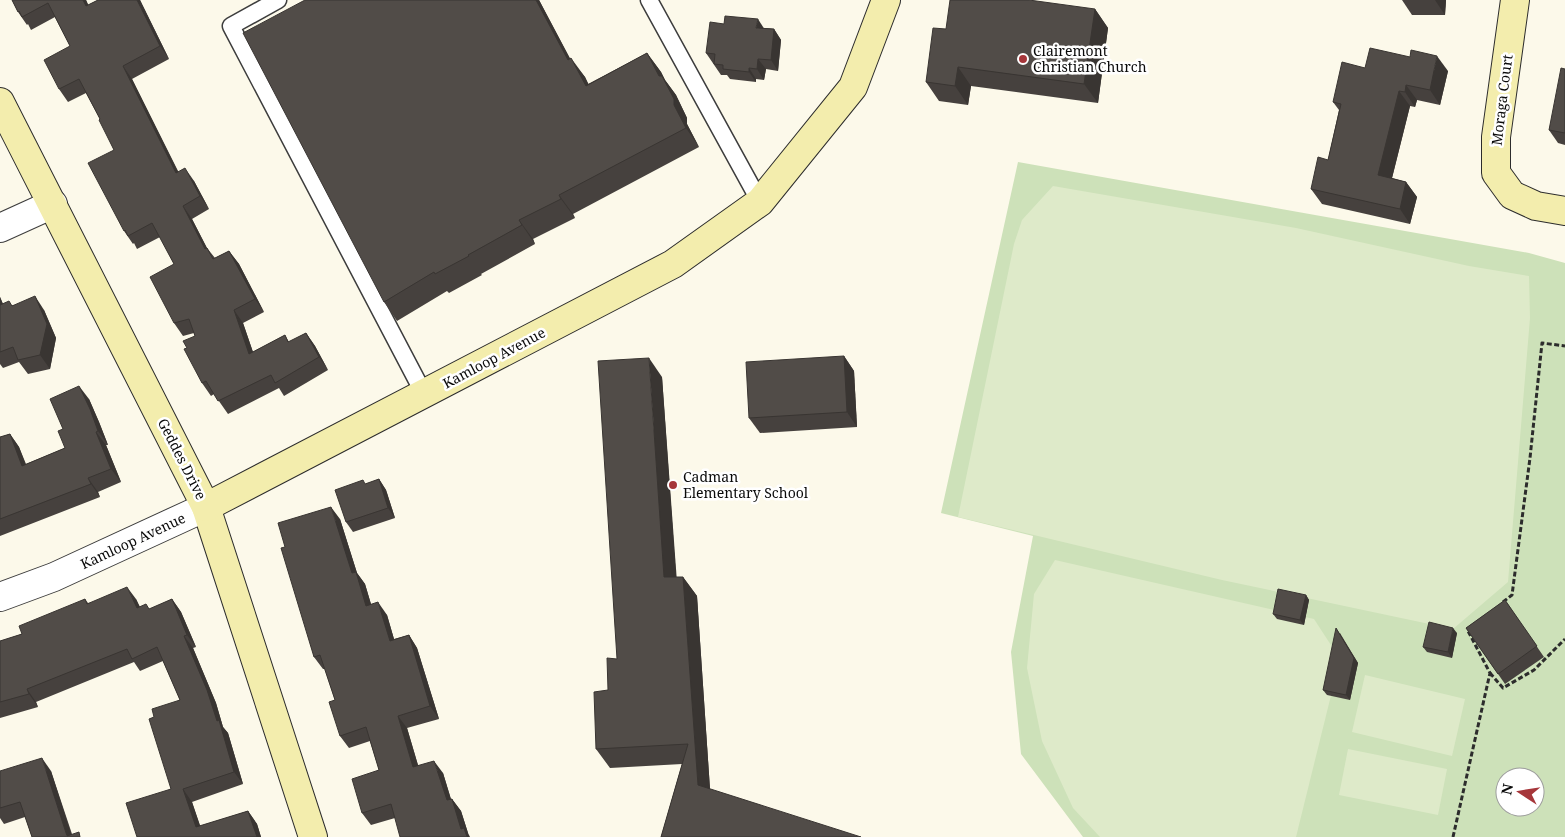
<svg xmlns="http://www.w3.org/2000/svg" width="1565" height="837" font-family="'Noto Serif',serif">
	<style>
		.green { fill: #cde1b9; fill-rule: evenodd }
		.pitch { fill: #deeac9 }
		.lines { fill: none; stroke-linecap: round; stroke-linejoin: round }
		.lane-casing { stroke: #3d3d3d; stroke-width: 19 }
		.street-casing { stroke: #3d3d3d; stroke-width: 30 }
		.secondary-casing { stroke: #2c2c2c; stroke-width: 30 }
		.path { stroke: #2c2c2c; stroke-width: 3; stroke-dasharray: 5 2.5; stroke-linecap: butt }
		.lane { stroke: #fff; stroke-width: 16 }
		.street { stroke: #fff; stroke-width: 28 }
		.secondary { stroke: #f3edad; stroke-width: 28 }
		.wall { fill: #46413e }
		.shaded-wall { fill: #393532 }
		.building { fill: #514c48; stroke: #393532 }
		.poi-dot { fill: #a6363a; stroke: #fff; stroke-width: 2 }
		.labels { text-anchor: middle; stroke-width: 5; stroke-linejoin: round; paint-order: stroke }
		.poi-label { font-size: 14px; fill: #0a0a0a; stroke: #fff; text-anchor: start }
		.street-label { font-size: 14px; fill: #0a0a0a; stroke: #fff }
	</style>
	<rect width="100%" height="100%" fill="#fcf9ea"/>
	<path class="green" d="M1018,162L1529,253L1565,263V837H1083L1021,754L1011,652L1033,536L941,513ZM1505,777H1535V807H1505Z"/>
	<g class="pitch">
		<polygon points="1053,186 1296,228 1469,266 1529,276 1530,318 1508,582 1453,629 1222,580 958,517 1014,244 1022,220"/>
		<polygon points="1055,560 1314,619 1340,659 1296,837 1100,837 1073,808 1042,741 1027,668 1034,594"/>
		<polygon points="1365,675 1465,699 1452,756 1352,732"/>
		<polygon points="1348,749 1447,769 1438,815 1339,795"/>
	</g>
	<g class="lines">
		<g class="lane-casing">
			<g id="lane">
				<polyline points="278,0 231,26 424,394"/>
				<polyline points="649,0 760,202"/>
			</g>
		</g>
		<g class="street-casing">
			<g id="street">
				<polyline points="0,228 53,204"/>
				<polyline points="0,597 54,577 206,507"/>
			</g>
		</g>
		<g class="secondary-casing">
			<g id="secondary">
				<polyline points="1515,0 1496,137 1496,173 1512,195 1536,206 1565,211"/>
				<polyline points="0,102 206,507 313,837"/>
				<polyline points="206,507 673,264 760,202 853,87 886,0"/>
			</g>
		</g>
		<g class="path">
			<polyline points="1503,602 1512,595 1530,458 1542,343 1565,346"/>
			<polyline points="1490,673 1503,688 1534,670 1565,639"/>
			<polyline points="1453,837 1490,673 1468,631 1472,629"/>
		</g>
		<use href="#lane" class="lane"/>
		<use href="#street" class="street"/>
		<use href="#secondary" class="secondary"/>
	</g>
	<g class="wall">
		<polygon points="12,0 86,0 88,5 98,0 140,0 169,59 132,79 178,171 194,181 209,209 192,219 207,248 215,258 229,251 239,264 264,312 243,323 253,352 285,335 289,342 306,333 315,346 328,370 284,396 279,388 228,414 214,394 211,396 202,383 187,348 195,336 194,333 183,336 174,323 174,264 160,237 137,249 134,243 133,244 124,231 114,150 100,119 86,93 68,102 59,89 70,46 55,17 31,30 28,24 27,25 18,12"/>
		<polygon points="305,0 539,0 570,59 585,77 588,84 647,53 661,72 665,80 676,95 687,118 687,124 699,147 573,214 575,218 533,239 535,244 481,274 482,275 449,293 447,291 397,321 384,302"/>
		<polygon points="1402,0 1446,0 1445,15 1412,15"/>
		<polygon points="1095,9 1108,28 1098,103 971,86 968,105 939,101 926,82 946,29"/>
		<polygon points="764,28 774,29 781,40 778,71 766,69 764,80 756,79 756,82 730,79 727,75 721,75 706,53"/>
		<polygon points="1365,68 1448,71 1440,105 1417,100 1415,107 1410,106 1392,178 1406,182 1417,197 1410,224 1322,204 1311,189 1328,160 1339,110 1333,102"/>
		<polygon points="1565,69 1565,145 1558,143 1549,130"/>
		<polygon points="0,297 3,304 44,310 56,338 50,369 28,374 19,362 3,368 0,364"/>
		<polygon points="844,356 854,371 857,427 760,433 749,418"/>
		<polygon points="662,377 676,577 683,577 697,596 710,789 661,837 682,764 610,768 596,749 608,690 617,659"/>
		<polygon points="89,399 99,422 108,445 106,445 121,482 98,492 100,497 0,536 0,437 10,434 19,447 26,464 65,448 63,429"/>
		<polygon points="379,479 386,490 395,518 353,532 346,522 366,484"/>
		<polygon points="340,519 357,573 365,584 371,604 387,615 394,639 409,635 417,648 439,719 407,728 418,765 443,773 451,799 452,799 461,811 468,833 395,818 371,825 362,813 379,770 370,741 349,748 340,736 335,700 325,669 323,669 314,657 285,547"/>
		<polygon points="1306,595 1309,600 1304,625 1277,619 1273,614"/>
		<polygon points="85,599 88,603 136,599 140,607 150,609 172,599 181,612 196,647 193,648 216,703 223,727 228,733 243,784 192,802 200,826 248,811 257,824 261,837 137,837 171,789 154,717 180,700 163,661 140,671 134,662 36,702 38,707 0,718 0,641 22,634"/>
		<polygon points="1505,600 1544,657 1505,684 1466,628"/>
		<polygon points="1340,633 1358,663 1350,700 1327,695 1323,690"/>
		<polygon points="1457,633 1452,658 1427,652 1423,647"/>
		<polygon points="0,771 51,771 72,834 32,837 25,817 4,824 0,818"/>
	</g>
	<g class="shaded-wall">
		<polygon points="83,0 86,0 95,19 86,6"/>
		<polygon points="137,0 140,0 169,59 160,46"/>
		<polygon points="536,0 539,0 581,79 568,60"/>
		<polygon points="1435,0 1446,0 1445,15"/>
		<polygon points="1095,9 1108,28 1098,103 1084,84"/>
		<polygon points="758,19 765,30 756,28"/>
		<polygon points="774,29 781,40 778,71 771,60"/>
		<polygon points="647,53 661,72 665,80 676,95 687,118 687,124 699,147 686,128"/>
		<polygon points="1437,56 1448,71 1440,105 1430,90"/>
		<polygon points="571,58 585,77 599,105 586,86"/>
		<polygon points="758,59 766,69 764,80 757,69"/>
		<polygon points="123,66 132,79 185,186 176,173"/>
		<polygon points="958,67 971,86 968,105 955,86"/>
		<polygon points="749,68 756,79 756,82 749,72"/>
		<polygon points="1406,85 1417,100 1415,107 1405,92"/>
		<polygon points="1399,91 1410,106 1389,190 1378,175"/>
		<polygon points="185,168 194,181 209,209 200,196"/>
		<polygon points="1406,182 1417,197 1410,224 1400,209"/>
		<polygon points="559,195 573,214 575,218 561,199"/>
		<polygon points="183,206 192,219 214,262 205,249"/>
		<polygon points="519,220 533,239 535,244 522,225"/>
		<polygon points="229,251 239,264 264,312 255,299"/>
		<polygon points="35,296 44,310 56,338 50,369 40,355"/>
		<polygon points="0,297 9,319 0,306"/>
		<polygon points="234,310 243,323 258,367 249,354"/>
		<polygon points="306,333 315,346 328,370 319,357"/>
		<polygon points="844,356 854,371 857,427 847,412"/>
		<polygon points="649,358 662,377 678,596 664,577"/>
		<polygon points="79,386 89,399 99,422 108,445 98,431"/>
		<polygon points="96,432 106,445 121,482 111,469"/>
		<polygon points="10,434 19,447 31,479 22,466"/>
		<polygon points="88,478 98,492 100,497 91,484"/>
		<polygon points="379,479 386,490 395,518 388,508"/>
		<polygon points="331,507 340,519 357,573 365,584 375,618 366,606 352,573"/>
		<polygon points="683,577 697,596 711,804 698,785"/>
		<polygon points="127,587 136,599 146,621 137,608"/>
		<polygon points="1306,595 1309,600 1304,625 1300,620"/>
		<polygon points="172,599 181,612 196,647 187,635"/>
		<polygon points="378,602 387,615 398,653 390,641"/>
		<polygon points="1336,628 1358,663 1350,700 1346,695"/>
		<polygon points="1453,628 1457,633 1452,658 1448,652"/>
		<polygon points="409,635 417,648 439,719 430,706"/>
		<polygon points="184,636 193,648 216,703 223,727 228,733 243,784 234,772 217,721"/>
		<polygon points="27,689 36,702 38,707 29,694"/>
		<polygon points="398,716 407,728 422,779 413,767"/>
		<polygon points="42,758 51,771 72,837 67,836"/>
		<polygon points="434,761 443,773 455,813 447,800"/>
		<polygon points="183,789 192,802 204,837 196,827"/>
		<polygon points="452,799 461,811 468,833 470,837 467,837 461,829"/>
		<polygon points="248,811 257,824 261,837 257,837"/>
	</g>
	<g class="building">
		<polygon points="12,0 83,0 86,6 98,0 137,0 160,46 123,66 176,173 185,168 200,196 183,206 205,249 207,248 213,259 229,251 255,299 234,310 249,354 285,335 288,342 306,333 319,357 275,383 271,375 218,401 206,381 202,383 184,349 187,348 183,341 195,336 189,319 174,323 150,277 174,264 152,223 128,236 125,230 124,231 88,163 114,150 99,120 100,119 79,79 59,89 44,60 70,46 48,3 22,17 19,11 18,12"/>
		<polygon points="305,0 536,0 568,60 571,58 586,86 647,53 659,76 662,76 674,99 674,105 686,128 559,195 561,199 519,220 522,225 468,255 469,256 435,274 434,272 384,302 243,33"/>
		<polygon points="950,0 1029,0 1095,9 1084,84 958,67 955,86 926,82 933,28 946,29"/>
		<polygon points="725,16 758,19 756,28 774,29 771,60 758,59 757,69 749,68 749,72 723,69 723,65 714,64 715,54 706,53 710,22 724,24"/>
		<polygon points="1370,48 1410,57 1411,50 1437,56 1430,90 1406,85 1405,92 1399,91 1378,175 1406,182 1400,209 1311,189 1318,157 1328,160 1341,104 1333,102 1342,62 1365,68"/>
		<polygon points="1561,68 1565,69 1565,133 1549,130"/>
		<polygon points="35,296 47,324 40,355 18,360 13,347 0,352 0,305 9,301 12,306"/>
		<polygon points="844,356 847,412 749,418 746,362"/>
		<polygon points="649,358 664,577 683,577 698,785 861,837 661,837 688,744 596,749 594,692 608,690 607,658 617,659 598,361"/>
		<polygon points="79,386 90,409 98,431 96,432 111,469 88,478 91,484 0,519 0,437 10,434 22,466 65,448 58,431 63,429 50,399"/>
		<polygon points="379,479 388,508 346,522 335,490 363,480 365,484"/>
		<polygon points="331,507 352,573 356,572 366,606 378,602 390,641 409,635 430,706 398,716 413,767 434,761 447,800 452,799 461,829 464,828 467,837 400,837 391,804 362,813 352,779 379,770 366,727 340,736 329,702 335,700 320,655 314,657 281,548 285,547 278,523"/>
		<polygon points="127,587 137,608 146,604 149,609 172,599 187,635 184,636 207,690 217,721 219,720 234,772 183,789 196,827 248,811 257,837 137,837 126,803 171,789 149,719 154,717 152,709 180,700 157,647 132,659 127,649 27,689 29,694 0,702 0,641 22,634 19,626 85,599 87,604"/>
		<polygon points="1278,589 1306,595 1300,620 1273,614"/>
		<polygon points="1505,600 1537,646 1498,674 1466,628"/>
		<polygon points="1429,622 1453,628 1448,652 1423,647"/>
		<polygon points="1336,628 1354,658 1346,695 1323,690"/>
		<polygon points="42,758 67,836 79,832 80,837 32,837 20,802 0,808 0,771"/>
	</g>
	<g class="poi-dot">
		<circle cx="1023" cy="59" r="5"/>
		<circle cx="673" cy="485" r="5"/>
	</g>
	<g class="labels">
		<g class="poi-label">
			<text x="1033" y="56">Clairemont<tspan x="1033" dy="16">Christian Church</tspan></text>
			<text x="683" y="482">Cadman<tspan x="683" dy="16">Elementary School</tspan></text>
		</g>
		<g class="street-label">
			<text transform="translate(1502 100) rotate(-83)" y="5">Moraga Court</text>
			<text transform="translate(494 358) rotate(-28)" y="5">Kamloop Avenue</text>
			<text transform="translate(182 459) rotate(63)" y="5">Geddes Drive</text>
			<text transform="translate(133 541) rotate(-25)" y="5">Kamloop Avenue</text>
		</g>
	</g>
	<g transform="translate(1520 792) rotate(282)"><circle r="24" fill="#ffffff" stroke="#9d9d9d"/>
	<path d="M0-4L9 19L0 12L-9 19Z" fill="#a6363a"/>
	<text y="-8" font-size="14" font-weight="bold" text-anchor="middle" fill="#0a0a0a">N</text>
	</g>
</svg>
